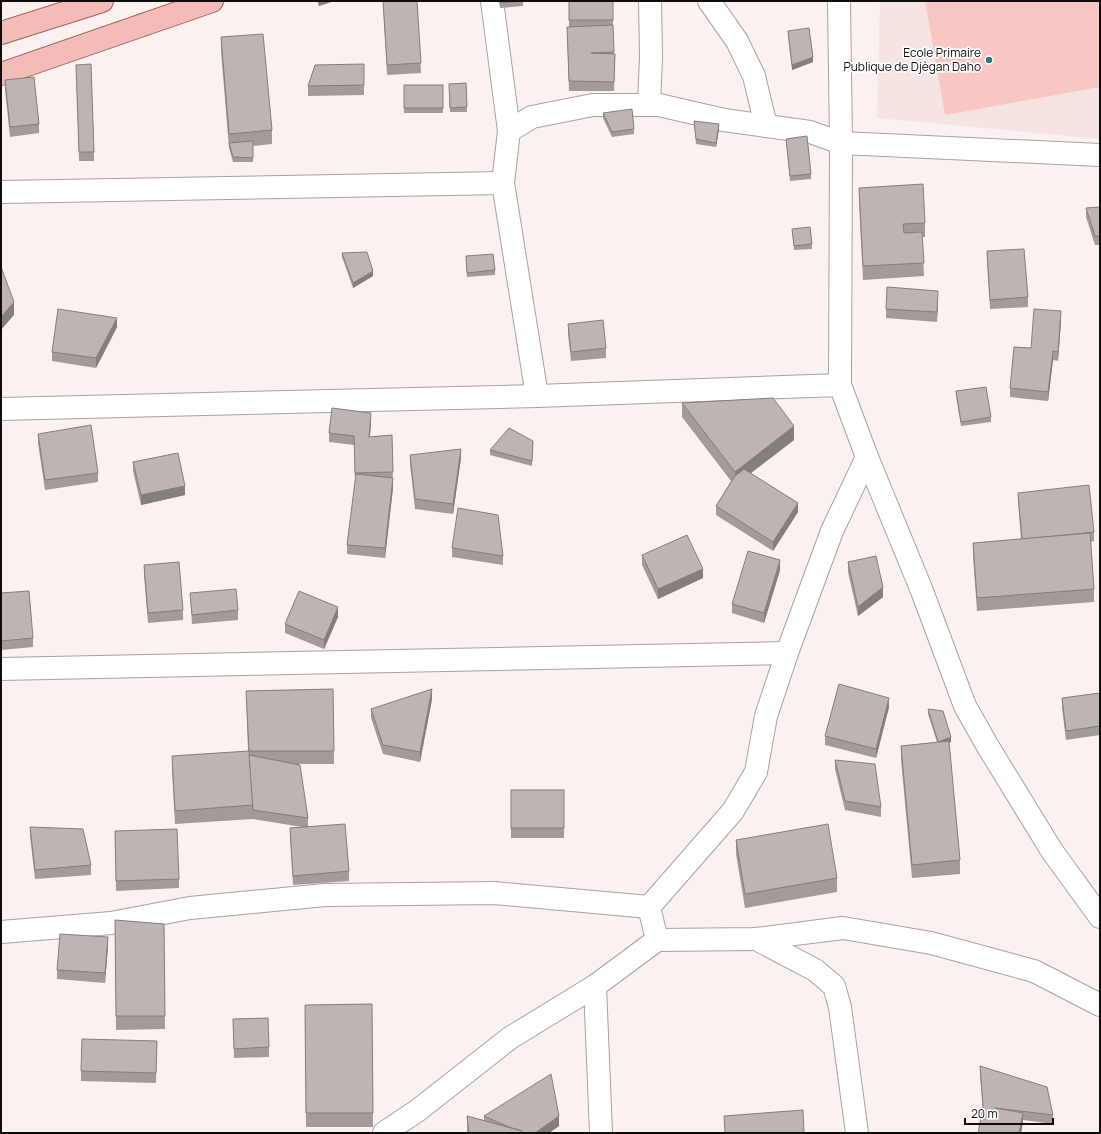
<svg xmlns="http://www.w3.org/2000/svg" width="1101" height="1134" font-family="Manrope,sans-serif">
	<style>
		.built { fill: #f6e4e2 }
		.green { fill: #f9c7c3 }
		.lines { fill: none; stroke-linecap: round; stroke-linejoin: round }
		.minor-casing { stroke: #aaa1a1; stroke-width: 24 }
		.major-casing { stroke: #9f605c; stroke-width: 24 }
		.minor { stroke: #fff; stroke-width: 22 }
		.major { stroke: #f4bbb7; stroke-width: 22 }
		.wall { fill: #a39b9a }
		.shaded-wall { fill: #847e7d }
		.building { fill: #bdb4b3; stroke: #847e7d }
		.poi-dot { fill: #2f777f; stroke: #fff; stroke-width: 1.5 }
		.labels { text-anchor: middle; stroke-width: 3.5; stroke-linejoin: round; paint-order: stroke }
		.poi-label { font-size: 12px; fill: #0f0c0c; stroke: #fff; text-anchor: end }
	</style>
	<rect width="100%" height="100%" fill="#faf1f0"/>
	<polygon class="built" points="880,1 1100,1 1100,139 877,118"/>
	<polygon class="green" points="925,1 1100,1 1100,87 945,115"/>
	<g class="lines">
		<g class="minor-casing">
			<g id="minor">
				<polyline points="492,1 509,131 503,183 537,396"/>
				<polyline points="709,1 737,41 754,76 766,126"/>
				<polyline points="839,1 841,143 840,385"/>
				<polyline points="649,105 651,57 650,1"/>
				<polyline points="509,131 532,117 593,105 659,105 724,120 810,132 841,143 1100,155"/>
				<polyline points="1,192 503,183"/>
				<polyline points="1,409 537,396 840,385 867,457 922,591 965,706 987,745 1052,851 1100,917"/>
				<polyline points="1,669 787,653"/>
				<polyline points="1,932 111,923 190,908 325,895 494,893 649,907"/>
				<polyline points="756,939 815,970 834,986 840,1007 857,1133"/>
				<polyline points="657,940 756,939 843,928 931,943 1034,971 1100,1005"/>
				<polyline points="595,986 601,1133"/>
				<polyline points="384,1133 417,1111 510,1038 595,986 657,940 649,907 733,811 756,772 766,716 787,653 832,531 867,457"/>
			</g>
		</g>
		<g class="major-casing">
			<g id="major">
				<polyline points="1,33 102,1"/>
				<polyline points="1,74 212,1"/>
			</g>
		</g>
		<use href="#minor" class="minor"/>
		<use href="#major" class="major"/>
	</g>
	<g class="wall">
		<polygon points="317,1 334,1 319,6"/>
		<polygon points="383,1 417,1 421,73 387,75"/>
		<polygon points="499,1 523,1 523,6 500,8"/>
		<polygon points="569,1 613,1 613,29 614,54 615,54 614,91 569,91 567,27 569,27"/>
		<polygon points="788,31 813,62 792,70 788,36"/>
		<polygon points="221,37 272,130 272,144 253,146 253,162 233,162 229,148 221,51"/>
		<polygon points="364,64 364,95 308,96 308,86"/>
		<polygon points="76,65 94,152 94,161 79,161"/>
		<polygon points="5,80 39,124 39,133 10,137 5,90"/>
		<polygon points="466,83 467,112 450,112 449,89"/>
		<rect x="404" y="85" width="39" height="28"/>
		<polygon points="603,113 634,129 634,134 612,137 603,118"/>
		<polygon points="694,121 719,129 716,147 696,144"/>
		<polygon points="786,139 811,174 811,179 790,181"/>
		<polygon points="859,188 925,223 925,237 922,237 924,276 863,280 859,202"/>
		<polygon points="1100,207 1100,245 1095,245 1086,217 1086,208"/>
		<polygon points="792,229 812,244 812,249 794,250"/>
		<polygon points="987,251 1028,297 1028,307 990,309 987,261"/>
		<polygon points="342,253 373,276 353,288 342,257"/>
		<polygon points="466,256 495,270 495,275 467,277"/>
		<polygon points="938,300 937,322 886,318 886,309"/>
		<polygon points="1061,321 1058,361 1053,360 1048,401 1010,397 1010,388 1031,348"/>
		<polygon points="568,324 606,348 606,358 571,361 568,334"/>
		<polygon points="117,327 96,368 52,361 52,352"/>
		<polygon points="956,391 991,417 991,422 961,426 956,396"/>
		<polygon points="682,403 794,440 751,473 798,512 773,551 716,515 716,506 731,481 682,417"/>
		<polygon points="371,422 370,437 392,435 393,488 385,558 347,554 347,545 355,483 354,445 329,442 329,433"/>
		<polygon points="38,434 98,473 98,482 45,490 38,443"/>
		<polygon points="533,441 532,466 490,455 490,450"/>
		<polygon points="410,455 461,458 453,514 415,509 410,464"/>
		<polygon points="133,462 185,495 141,505 133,471"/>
		<polygon points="1018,493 1094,532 1094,541 1091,542 1094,589 1094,602 977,611 973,556 973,543 1021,539 1018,502"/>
		<polygon points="452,548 503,556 503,565 452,557"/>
		<polygon points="642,555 703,578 658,599 642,565"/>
		<polygon points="848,562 883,597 858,616 848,572"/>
		<polygon points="144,565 183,610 183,620 148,623 144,575"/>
		<polygon points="780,570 764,623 732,613 732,604"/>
		<polygon points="1,593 33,638 33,647 1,650"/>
		<polygon points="190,593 238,610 238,620 192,624"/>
		<polygon points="338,617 324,649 285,633 285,624"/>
		<polygon points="333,689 334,764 299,764 308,818 308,826 349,871 349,881 293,885 290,837 290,828 302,827 253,819 175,824 172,770 172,756 248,751 246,691"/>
		<polygon points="1100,693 1100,735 1066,740 1062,708 1062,698"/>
		<polygon points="432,699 420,762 383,754 371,718 371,709"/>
		<polygon points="889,707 876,758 825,745 825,736"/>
		<polygon points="928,709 951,742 949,743 960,860 960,874 912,878 901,760 901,746 937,742 928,714"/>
		<polygon points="835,760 881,807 881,817 845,810 835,769"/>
		<rect x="511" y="790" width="53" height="48"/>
		<polygon points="30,827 91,865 91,875 35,879 30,836"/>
		<polygon points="115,831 179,879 179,888 116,891"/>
		<polygon points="736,840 837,878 837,892 745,908 736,854"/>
		<polygon points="115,920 164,924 165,1029 116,1030"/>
		<polygon points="108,946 105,983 57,979 57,970"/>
		<polygon points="372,1004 373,1127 306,1127 305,1005"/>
		<polygon points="233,1019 269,1047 269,1057 234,1058"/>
		<polygon points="157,1041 156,1083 81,1081 81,1071"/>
		<polygon points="980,1066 1053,1115 1053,1124 1023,1120 1021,1133 978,1133 983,1109 980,1076"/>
		<polygon points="467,1116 484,1120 484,1116 559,1126 549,1133 467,1133"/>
	</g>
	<g class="shaded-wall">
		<polygon points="319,1 334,1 319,6"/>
		<polygon points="813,57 813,62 792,70 792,65"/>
		<polygon points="719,124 719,129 716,147 716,143"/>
		<polygon points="373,271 373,276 353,288 353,283"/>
		<polygon points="938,291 938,300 937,322 937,312"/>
		<polygon points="14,302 14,315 1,330 1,317"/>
		<polygon points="1061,311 1061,321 1058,361 1058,352"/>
		<polygon points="117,318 117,327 96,368 96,358"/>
		<polygon points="1053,351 1053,360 1048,401 1048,392"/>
		<polygon points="371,413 371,422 369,447 369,437"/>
		<polygon points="794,426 794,440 735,485 735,472"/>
		<polygon points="461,449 461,458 453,514 453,504"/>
		<polygon points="393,478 393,488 385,558 385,548"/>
		<polygon points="185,486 185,495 141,505 141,495"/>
		<polygon points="798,503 798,512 773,551 773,542"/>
		<polygon points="780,560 780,570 764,623 764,613"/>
		<polygon points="703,569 703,578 658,599 658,589"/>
		<polygon points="883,587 883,597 858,616 858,607"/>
		<polygon points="338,607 338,617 324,649 324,640"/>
		<polygon points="432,689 432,699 420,762 420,752"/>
		<polygon points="889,698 889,707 876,758 876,749"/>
		<polygon points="951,737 951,742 938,747 938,742"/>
		<polygon points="108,937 108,946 105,983 105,973"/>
		<polygon points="1023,1113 1023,1123 1021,1133 1019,1133"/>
		<polygon points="559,1116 559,1126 549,1133 535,1133"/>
	</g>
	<g class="building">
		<polygon points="383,1 417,1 421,63 387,65"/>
		<polygon points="500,1 521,1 500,3"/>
		<rect x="569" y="1" width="44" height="19"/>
		<polygon points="613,25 614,52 591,53 615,54 614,82 569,81 567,27"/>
		<polygon points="809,28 813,57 792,65 788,31"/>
		<polygon points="263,34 272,130 229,134 221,37"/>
		<polygon points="91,64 94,152 79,152 76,65"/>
		<polygon points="364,64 364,85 308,86 315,65"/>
		<polygon points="34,77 39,124 10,127 5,80"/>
		<polygon points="466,83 467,107 450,108 449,84"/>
		<rect x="404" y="85" width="39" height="23"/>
		<polygon points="632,109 634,129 612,132 603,113"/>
		<polygon points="694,121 719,124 716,143 696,139"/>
		<polygon points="807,136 811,174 790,176 786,139"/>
		<polygon points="253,141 253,158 233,157 229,143"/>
		<polygon points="923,184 925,223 903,224 904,233 922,232 924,263 863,266 859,188"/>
		<polygon points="1100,207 1100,236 1095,236 1086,208"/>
		<polygon points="810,227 812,244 794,246 792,229"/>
		<polygon points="1024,249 1028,297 990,300 987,251"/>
		<polygon points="367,252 373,271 353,283 342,253"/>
		<polygon points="493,254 495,270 467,273 466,256"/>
		<polygon points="1,267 14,302 1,317"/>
		<polygon points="887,287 938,291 937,312 886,309"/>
		<polygon points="58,309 117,318 96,358 52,352"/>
		<polygon points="1034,309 1061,311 1058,352 1053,351 1048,392 1010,388 1014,347 1031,348"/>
		<polygon points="603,320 606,348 571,352 568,324"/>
		<polygon points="986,387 991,417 961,422 956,391"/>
		<polygon points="773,398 794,426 735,472 682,403"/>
		<polygon points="332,408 371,413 369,437 392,435 393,472 355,473 354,436 329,433"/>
		<polygon points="91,425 98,473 45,480 38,434"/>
		<polygon points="509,428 533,441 532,461 490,450"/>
		<polygon points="461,449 453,504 415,499 410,455"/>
		<polygon points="178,453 185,486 141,495 133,462"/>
		<polygon points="744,469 798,503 773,542 716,506 735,476"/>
		<polygon points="356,474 393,478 385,548 347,545"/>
		<polygon points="1089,485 1094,532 1066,535 1022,539 1018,493"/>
		<polygon points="458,508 498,515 503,556 452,548"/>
		<polygon points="1090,533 1094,589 977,598 973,543"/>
		<polygon points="687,535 703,569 658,589 642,555"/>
		<polygon points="748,551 780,560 764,613 732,604"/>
		<polygon points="876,556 883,587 858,607 848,562"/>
		<polygon points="179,562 183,610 148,613 144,565"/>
		<polygon points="236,589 238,610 192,615 190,593"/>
		<polygon points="29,591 33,638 1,641 1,593"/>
		<polygon points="299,591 338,607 324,640 285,624"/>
		<polygon points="839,684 889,698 876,749 825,736"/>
		<polygon points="333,689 334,751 249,751 246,691"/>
		<polygon points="432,689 420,752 383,745 371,709"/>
		<polygon points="1100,693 1100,726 1066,731 1062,698"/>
		<polygon points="928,709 943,711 951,737 938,742"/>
		<polygon points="949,741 960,860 912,865 901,746"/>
		<polygon points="249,751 253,805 175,811 172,756"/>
		<polygon points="249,755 300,765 308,818 253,810"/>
		<polygon points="835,760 875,764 881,807 845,801"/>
		<rect x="511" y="790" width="53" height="38"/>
		<polygon points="345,824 349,871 293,876 290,828"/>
		<polygon points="828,824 837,878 745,894 736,840"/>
		<polygon points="30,827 83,829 91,865 35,870"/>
		<polygon points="177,829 179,879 116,881 115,831"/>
		<polygon points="115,920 164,924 165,1016 116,1016"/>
		<polygon points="60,934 108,937 105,973 57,970"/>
		<polygon points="372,1004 373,1113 306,1113 305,1005"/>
		<polygon points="268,1018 269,1047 234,1049 233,1019"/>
		<polygon points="82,1039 157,1041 156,1073 81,1071"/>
		<polygon points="980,1066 1047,1087 1053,1115 995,1108 1023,1113 1019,1133 978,1133 983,1106"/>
		<polygon points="551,1074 559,1116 535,1133 522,1133 522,1131 509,1127 484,1116"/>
		<polygon points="803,1110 804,1133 725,1133 724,1116"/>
		<polygon points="467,1116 522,1131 522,1133 469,1133"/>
	</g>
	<circle class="poi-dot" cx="989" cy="60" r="4"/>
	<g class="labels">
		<g class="poi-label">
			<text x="981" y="57">Ecole Primaire<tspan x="981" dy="14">Publique de Djègan Daho</tspan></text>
		</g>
	</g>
	<rect width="1101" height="1134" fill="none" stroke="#0f0c0c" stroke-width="4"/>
	<path d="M965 1118v6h88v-6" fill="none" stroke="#0f0c0c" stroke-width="2"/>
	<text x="971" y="1118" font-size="12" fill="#0f0c0c" stroke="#ffffff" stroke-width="3" paint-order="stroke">20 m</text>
</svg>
